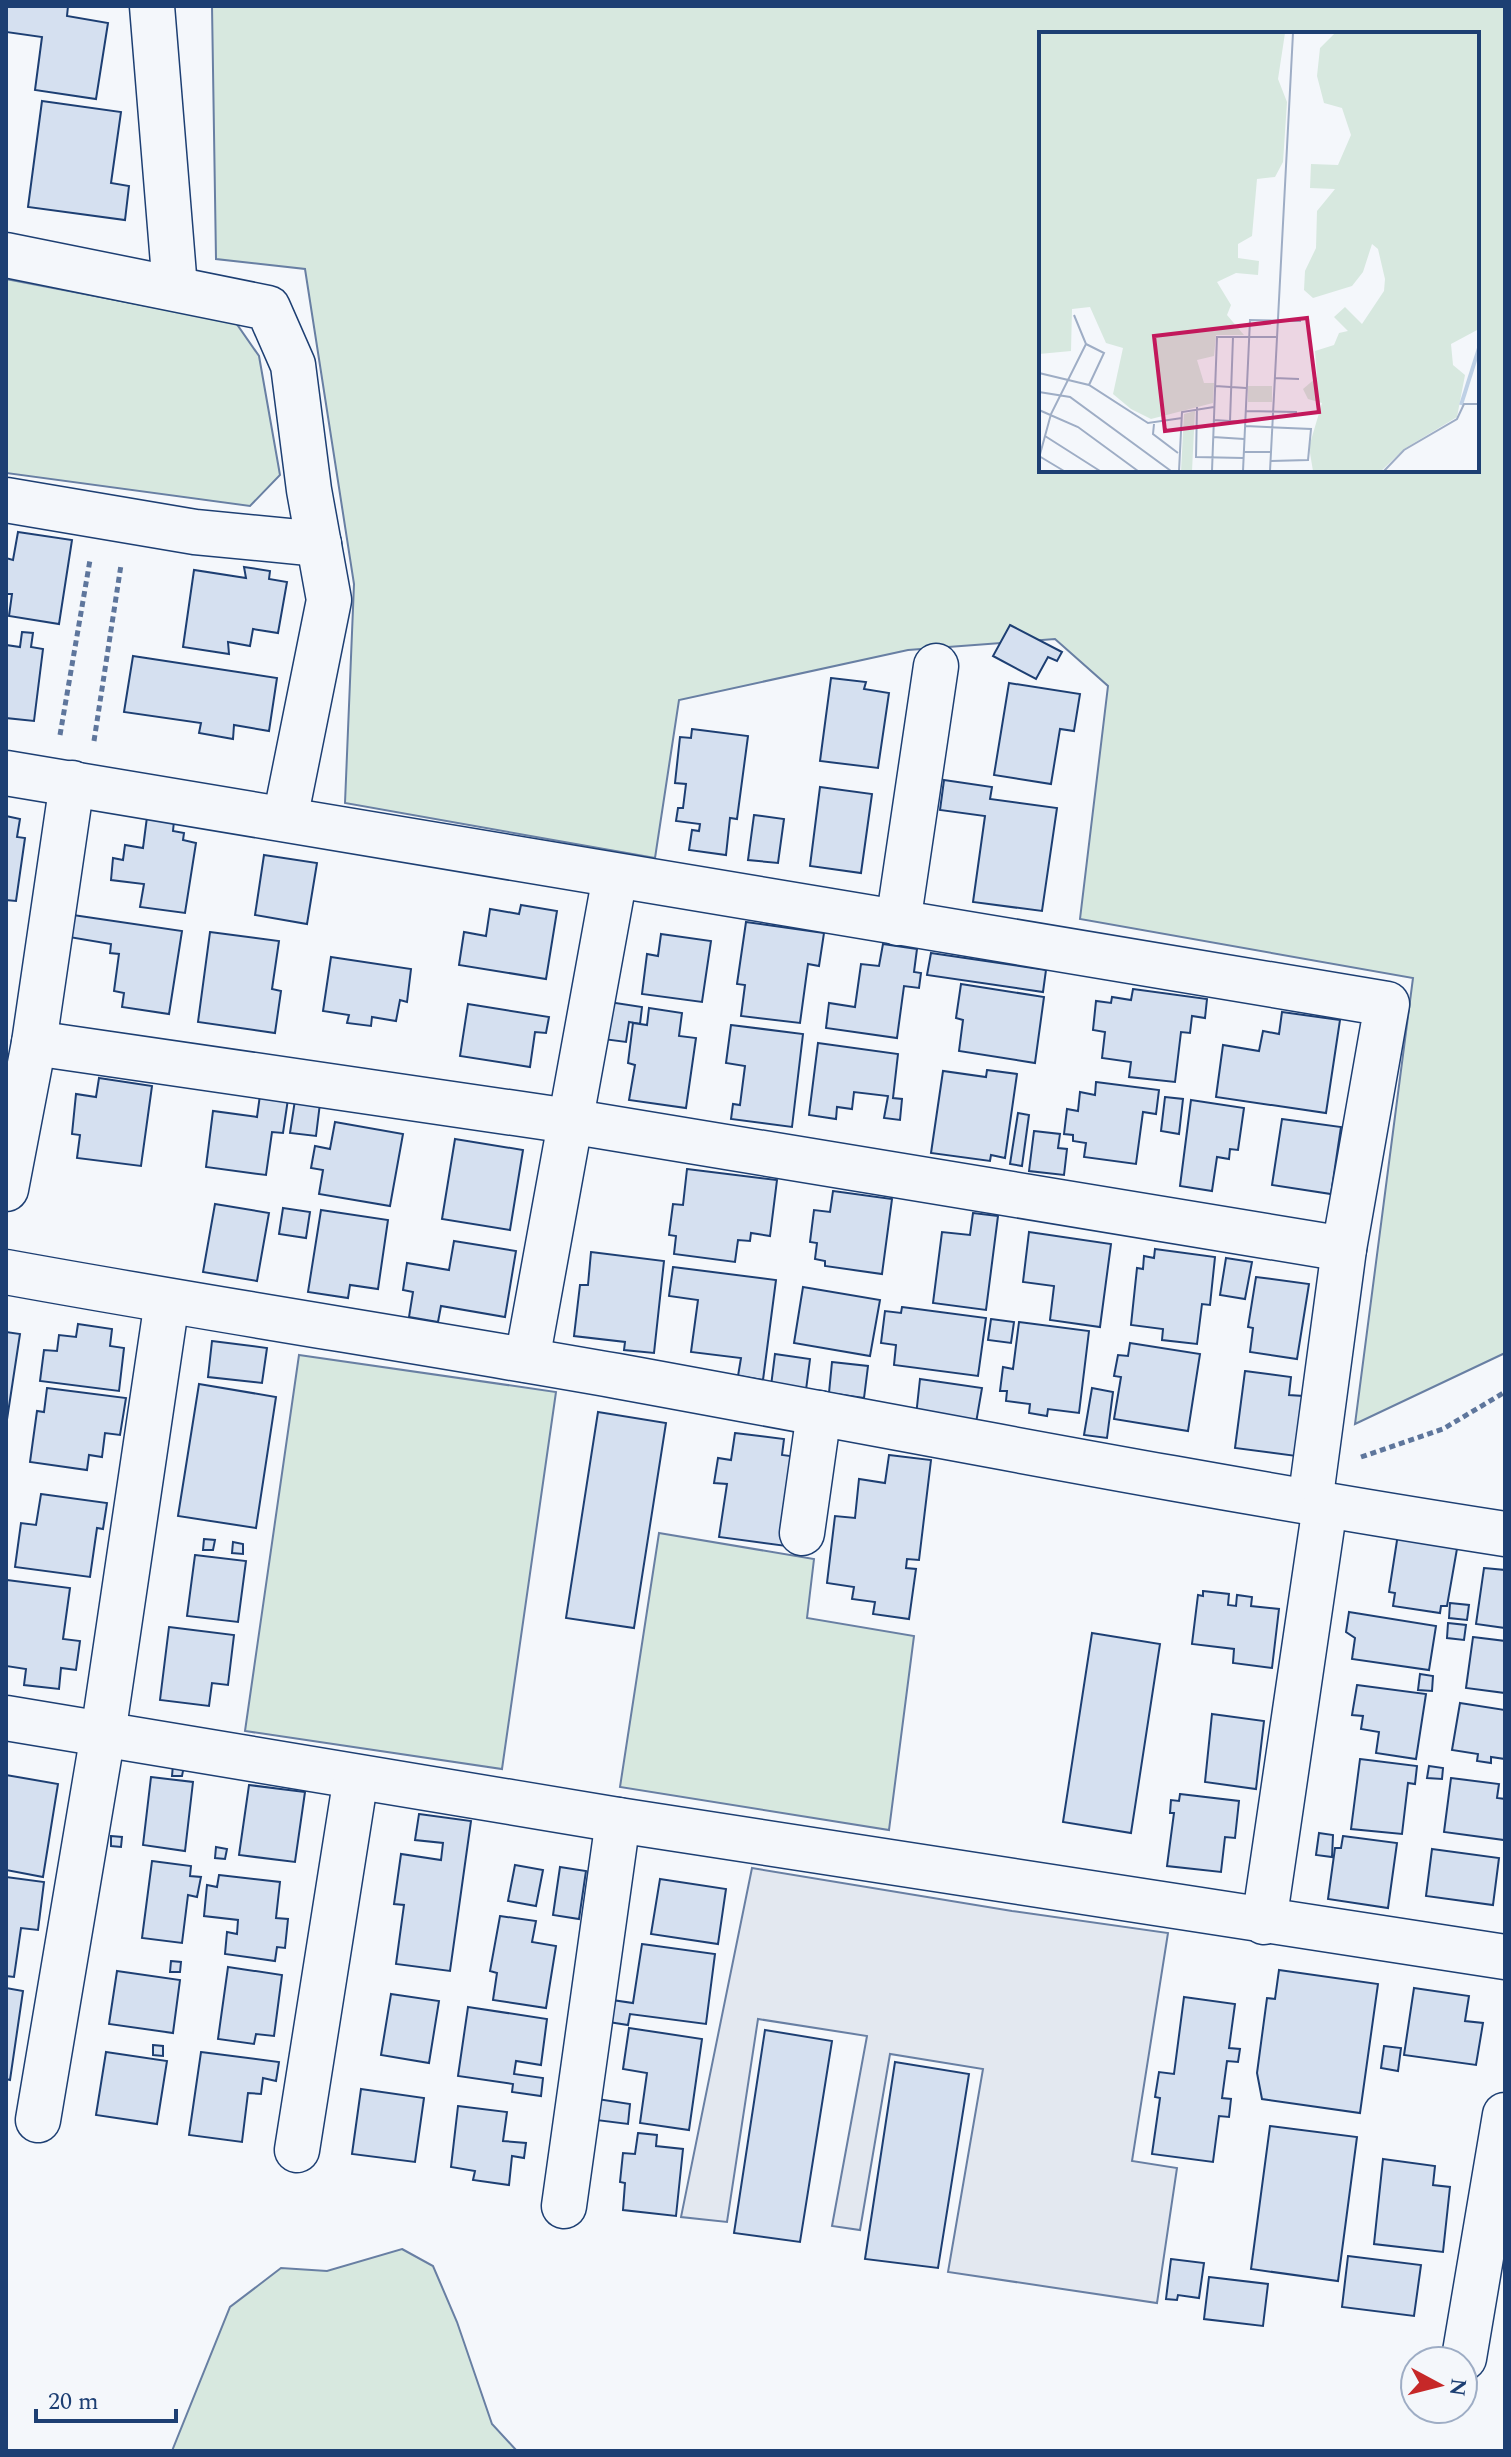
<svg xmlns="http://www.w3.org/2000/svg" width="1511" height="2457" font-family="Spectral,serif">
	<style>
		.green { fill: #d7e8df; stroke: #687fa3; stroke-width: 2; fill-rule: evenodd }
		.parking { fill: #e3e8f0; stroke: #687fa3; stroke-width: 2 }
		.building { fill: #d5e0f0; stroke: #1d3f73; stroke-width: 2 }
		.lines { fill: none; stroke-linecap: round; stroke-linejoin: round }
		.minor-casing { stroke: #1d3f73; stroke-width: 47 }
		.path { stroke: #5e769c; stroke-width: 5; stroke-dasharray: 6 4; stroke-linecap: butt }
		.minor { stroke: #f4f7fb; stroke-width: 44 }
		.inset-river { fill: none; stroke: #bed0e5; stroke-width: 4 }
		.inset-road { fill: none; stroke: #9eadc5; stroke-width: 2 }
		.view { fill: #c2185b; fill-opacity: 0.15; stroke: #c2185b; stroke-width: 4 }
		.inset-edge { fill: none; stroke: #1d3f73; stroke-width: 4 }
	</style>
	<rect width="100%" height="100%" fill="#f4f7fb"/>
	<g class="green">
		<path d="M212,6H1505V1353L1355,1424L1413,978L1080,919L1108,686L1055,639L908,650L679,700L655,858L345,803L354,584L305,269L216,259ZM1041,34H1477V470H1041Z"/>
		<polygon points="6,279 236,323 259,356 280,475 250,506 6,473"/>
		<polygon points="299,1355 556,1392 502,1769 245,1731"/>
		<polygon points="659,1533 814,1559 807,1618 914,1636 889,1830 620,1787"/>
		<polygon points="402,2249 433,2266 457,2322 492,2424 517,2451 172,2451 230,2307 281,2268 327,2271"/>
	</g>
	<polygon class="parking" points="752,1868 1012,1911 1168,1933 1132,2161 1177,2168 1157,2303 948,2272 983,2069 890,2054 860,2230 832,2226 867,2036 758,2019 727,2222 681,2217"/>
	<g class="building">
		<polygon points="7,6 68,6 67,16 108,23 96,99 35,90 42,37 6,32"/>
		<polygon points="42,101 121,112 111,183 129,186 125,220 28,207"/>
		<polygon points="18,532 72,540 59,624 9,616 12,594 6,594 6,558 13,560"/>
		<polygon points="244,567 270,571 269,579 287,582 278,633 253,629 250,646 228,642 229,654 183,647 194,570 246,578"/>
		<polygon points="1010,625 1062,652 1057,661 1048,657 1036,679 993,656"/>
		<polygon points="22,632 33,633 31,647 43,649 34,721 6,718 6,645 20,647"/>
		<polygon points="133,656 277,678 269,731 234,725 233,739 199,733 201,723 124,712"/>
		<polygon points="831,678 866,682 864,689 889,693 878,768 820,761"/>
		<polygon points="1009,683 1080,694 1074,731 1060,729 1051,784 994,775"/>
		<polygon points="692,729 748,736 737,819 730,818 726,855 689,850 692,830 699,831 700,824 676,821 678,808 683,808 686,784 675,783 680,737 691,738"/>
		<polygon points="944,780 992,787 990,799 1057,808 1042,911 973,902 985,816 940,810"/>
		<polygon points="820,787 872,794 861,873 810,866"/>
		<polygon points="754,815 784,819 778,863 748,860"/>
		<polygon points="6,816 20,819 17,837 25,838 16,901 6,900"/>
		<polygon points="147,817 174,821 173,831 184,833 183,840 196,843 185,913 140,907 144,884 111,880 113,858 123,860 125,845 143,848"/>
		<polygon points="264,855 317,863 307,924 255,915"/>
		<polygon points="521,905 557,911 546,979 459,965 464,932 486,936 490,909 519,914"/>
		<polygon points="73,915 182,931 169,1014 122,1007 124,993 114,991 119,954 110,953 111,944 69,937"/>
		<polygon points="746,922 824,933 819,966 808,964 800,1023 741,1016 745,985 737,984"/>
		<polygon points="210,932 279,941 272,989 281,991 275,1033 198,1022"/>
		<polygon points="661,934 711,941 702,1002 642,994 647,954 658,956"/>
		<polygon points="883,944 917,949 914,972 921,973 919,988 904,986 897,1038 826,1028 829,1003 855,1007 861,964 879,966"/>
		<polygon points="931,953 1046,970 1043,992 927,975"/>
		<polygon points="331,957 411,969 407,1002 400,1000 396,1021 372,1017 371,1026 347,1023 349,1015 323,1011"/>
		<polygon points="961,984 1044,997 1035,1063 959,1051 963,1020 956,1018"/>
		<polygon points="1133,989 1207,999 1205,1018 1192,1016 1190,1033 1181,1032 1175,1082 1129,1077 1131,1062 1102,1058 1105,1032 1093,1030 1096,1001 1111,1003 1112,997 1131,1000"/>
		<polygon points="609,1002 642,1007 640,1024 629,1022 626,1042 603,1039"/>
		<polygon points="468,1004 549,1017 546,1033 535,1032 530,1067 460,1056"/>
		<polygon points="649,1008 682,1013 679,1036 696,1038 686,1108 629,1100 635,1065 628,1063 633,1023 647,1025"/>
		<polygon points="1282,1012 1340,1020 1326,1113 1216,1097 1223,1045 1259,1051 1263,1031 1279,1034"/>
		<polygon points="731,1025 803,1034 792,1127 731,1119 733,1104 740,1105 745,1066 726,1063"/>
		<polygon points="818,1043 898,1054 893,1098 902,1099 900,1120 884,1118 888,1096 854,1092 852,1109 837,1107 836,1119 809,1115"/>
		<polygon points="987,1070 1017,1074 1005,1158 991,1155 990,1161 931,1153 943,1071 986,1077"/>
		<polygon points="99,1078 152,1086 141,1166 77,1158 80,1135 72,1134 76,1094 96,1097"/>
		<polygon points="1096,1082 1159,1090 1156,1114 1143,1112 1136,1164 1084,1157 1086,1143 1073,1141 1073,1135 1064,1134 1067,1109 1078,1111 1080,1092 1095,1095"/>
		<polygon points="260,1095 288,1099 283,1133 272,1132 266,1175 206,1167 213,1111 257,1117"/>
		<polygon points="1165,1097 1183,1099 1179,1134 1161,1131"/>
		<polygon points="295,1100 320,1103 316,1136 290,1133"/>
		<polygon points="1191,1100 1244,1108 1238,1150 1230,1149 1229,1159 1217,1157 1212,1191 1180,1186"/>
		<polygon points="1018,1113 1029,1115 1022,1166 1010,1164"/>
		<polygon points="1282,1119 1341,1127 1331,1194 1272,1185"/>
		<polygon points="335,1122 403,1134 390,1206 319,1194 323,1170 311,1168 315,1146 330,1149"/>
		<polygon points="1034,1131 1060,1134 1058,1148 1067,1149 1064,1175 1029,1171"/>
		<polygon points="455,1139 523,1150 510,1230 442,1219"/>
		<polygon points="687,1169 777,1180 770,1236 751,1233 750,1241 738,1240 735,1262 674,1254 676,1236 669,1235 673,1204 683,1205"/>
		<polygon points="833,1191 892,1199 882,1274 825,1266 825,1261 815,1259 817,1243 810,1242 814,1210 830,1212"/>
		<polygon points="215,1204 269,1213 257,1281 203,1272"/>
		<polygon points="283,1208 310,1212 306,1238 279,1234"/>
		<polygon points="321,1210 388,1220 378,1289 350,1285 348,1298 308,1292"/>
		<polygon points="973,1213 998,1216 986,1310 933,1303 942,1232 970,1235"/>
		<polygon points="1029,1232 1111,1244 1100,1327 1050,1320 1054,1286 1023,1282"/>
		<polygon points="454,1241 516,1251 505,1317 441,1306 438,1322 409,1317 413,1292 403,1290 407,1263 449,1270"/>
		<polygon points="1155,1249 1215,1257 1210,1305 1202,1304 1197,1344 1162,1340 1163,1329 1131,1325 1137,1268 1143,1269 1144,1256 1154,1258"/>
		<polygon points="591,1252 664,1261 654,1353 624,1350 625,1342 574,1336 580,1285 588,1285"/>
		<polygon points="1226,1258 1252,1262 1245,1299 1220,1295"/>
		<polygon points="673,1267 776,1280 763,1380 738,1376 741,1358 691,1352 698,1300 669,1296"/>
		<polygon points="1256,1277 1309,1284 1297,1359 1250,1352 1253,1328 1248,1327"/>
		<polygon points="803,1287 880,1300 870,1356 794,1343"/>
		<polygon points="902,1307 986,1318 978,1376 894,1365 896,1345 881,1343 885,1311 901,1313"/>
		<polygon points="991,1319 1014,1322 1011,1343 988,1340"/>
		<polygon points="1019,1322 1089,1331 1079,1413 1048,1409 1047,1416 1029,1413 1030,1404 1006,1401 1007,1391 1000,1391 1003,1367 1013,1369"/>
		<polygon points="78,1324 112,1329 110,1346 124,1348 119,1391 40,1381 44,1350 57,1351 59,1335 76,1337"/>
		<polygon points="6,1332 20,1334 6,1426"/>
		<polygon points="212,1341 267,1348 262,1383 208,1377"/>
		<polygon points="1130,1343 1200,1354 1188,1431 1114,1419 1121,1377 1114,1376 1118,1355 1128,1356"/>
		<polygon points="775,1354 810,1359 806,1390 771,1386"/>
		<polygon points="832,1362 868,1366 864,1398 829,1393"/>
		<polygon points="1245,1371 1291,1377 1289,1395 1303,1396 1296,1456 1235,1448"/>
		<polygon points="920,1379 982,1388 976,1423 916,1416"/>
		<polygon points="199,1384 276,1397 256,1528 178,1516"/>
		<polygon points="47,1388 126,1398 120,1435 105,1433 102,1457 89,1455 87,1470 30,1462 37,1411 44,1412"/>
		<polygon points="1092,1388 1113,1392 1107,1438 1084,1435"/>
		<polygon points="598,1412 666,1423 634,1628 566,1618"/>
		<polygon points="735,1433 784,1439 782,1455 798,1457 786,1546 719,1537 727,1484 714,1483 718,1458 731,1460"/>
		<polygon points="889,1455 931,1460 919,1560 907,1559 906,1568 916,1569 909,1619 873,1614 875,1602 852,1599 854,1587 827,1583 835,1516 855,1518 859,1479 885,1483"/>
		<polygon points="41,1494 107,1503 103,1529 97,1528 90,1577 15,1567 21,1523 36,1525"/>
		<polygon points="1398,1534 1458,1543 1447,1606 1441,1606 1440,1613 1393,1606 1395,1593 1389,1592"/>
		<polygon points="204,1539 215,1540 213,1550 203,1550"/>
		<polygon points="233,1542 243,1544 243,1554 232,1553"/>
		<polygon points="195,1555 246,1561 238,1622 187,1616"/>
		<polygon points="1484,1568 1505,1570 1505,1628 1476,1624"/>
		<polygon points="7,1580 70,1588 63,1639 80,1641 76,1670 61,1668 59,1689 24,1685 26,1669 6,1666"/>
		<polygon points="1203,1591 1229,1594 1228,1605 1236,1606 1237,1595 1252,1597 1251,1606 1279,1609 1272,1668 1233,1663 1234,1649 1192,1644 1198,1595 1203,1596"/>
		<polygon points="1450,1603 1469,1605 1467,1620 1449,1618"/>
		<polygon points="1349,1612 1436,1626 1429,1670 1352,1659 1355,1638 1346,1632"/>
		<polygon points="1448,1623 1466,1625 1464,1640 1447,1638"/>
		<polygon points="169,1627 234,1635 228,1685 212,1683 209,1706 160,1700"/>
		<polygon points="1092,1633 1160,1644 1131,1833 1063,1822"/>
		<polygon points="1473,1637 1505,1641 1505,1693 1466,1688"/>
		<polygon points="1420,1674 1433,1676 1432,1691 1418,1690"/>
		<polygon points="1357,1685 1426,1694 1416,1759 1376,1753 1379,1732 1361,1729 1363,1716 1352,1715"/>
		<polygon points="1460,1703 1505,1710 1505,1759 1491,1757 1491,1763 1477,1761 1478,1754 1452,1750"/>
		<polygon points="1212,1714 1264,1721 1256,1789 1205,1782"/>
		<polygon points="1360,1759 1417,1766 1415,1784 1408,1783 1402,1834 1351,1829"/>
		<polygon points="173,1765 184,1766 182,1776 172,1776"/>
		<polygon points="1429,1766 1443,1768 1442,1779 1427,1778"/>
		<polygon points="6,1775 58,1784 43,1877 6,1870"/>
		<polygon points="151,1777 193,1782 185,1851 143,1845"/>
		<polygon points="1451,1778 1499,1784 1497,1798 1505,1799 1504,1840 1444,1832"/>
		<polygon points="249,1785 305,1792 295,1862 239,1855"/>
		<polygon points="1180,1794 1239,1801 1235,1838 1225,1837 1221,1872 1167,1866 1174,1813 1170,1813 1171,1800 1179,1801"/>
		<polygon points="419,1814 471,1821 450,1971 396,1964 404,1905 394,1904 401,1854 441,1860 443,1843 415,1840"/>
		<polygon points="1319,1833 1333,1835 1332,1857 1316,1855"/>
		<polygon points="111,1836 122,1837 121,1847 111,1846"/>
		<polygon points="1343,1836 1397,1843 1388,1908 1328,1899 1335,1848 1341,1848"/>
		<polygon points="216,1847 227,1849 225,1859 215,1858"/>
		<polygon points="1432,1849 1499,1858 1493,1905 1426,1896"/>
		<polygon points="152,1861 191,1866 190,1876 201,1877 197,1897 188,1895 182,1943 142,1938"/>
		<polygon points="515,1865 543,1870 536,1906 508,1901"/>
		<polygon points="560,1867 586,1871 579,1919 553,1915"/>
		<polygon points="219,1875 280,1882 276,1918 288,1919 285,1948 277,1947 275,1961 225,1954 227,1932 237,1934 238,1920 204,1916 207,1885 217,1887"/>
		<polygon points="6,1877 44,1882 38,1930 21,1928 14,1977 6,1976"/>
		<polygon points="660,1879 726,1889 718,1944 651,1934"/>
		<polygon points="500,1916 536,1921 532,1942 556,1946 546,2008 493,2000 497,1973 490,1971"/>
		<polygon points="642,1944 715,1954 706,2024 630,2014 628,2025 602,2021 605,1999 633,2003"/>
		<polygon points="171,1961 181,1962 180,1972 170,1972"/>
		<polygon points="228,1967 282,1975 274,2036 256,2034 254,2044 218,2039"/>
		<polygon points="1279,1970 1378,1984 1360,2113 1262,2099 1257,2073 1267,1998 1275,1999"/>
		<polygon points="117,1971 180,1980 173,2033 109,2024"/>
		<polygon points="6,1988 23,1991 10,2080 6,2079"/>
		<polygon points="1414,1988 1469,1996 1465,2021 1483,2023 1476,2065 1404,2055"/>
		<polygon points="391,1994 439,2001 429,2063 381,2055"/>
		<polygon points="1184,1997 1235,2004 1229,2048 1240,2049 1238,2062 1227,2061 1222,2098 1231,2099 1229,2117 1219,2116 1213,2162 1152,2154 1160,2098 1155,2097 1159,2072 1174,2074"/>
		<polygon points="468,2007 547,2019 541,2065 516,2061 514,2074 543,2078 541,2096 512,2092 513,2084 458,2076"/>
		<polygon points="629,2028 702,2039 689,2130 640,2123 647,2073 623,2069"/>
		<polygon points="765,2030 832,2041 800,2242 734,2233"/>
		<polygon points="153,2045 163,2046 163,2056 153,2055"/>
		<polygon points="1384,2046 1401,2048 1398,2071 1381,2068"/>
		<polygon points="106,2052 167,2061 157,2124 96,2115"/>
		<polygon points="201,2052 279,2062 276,2081 263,2078 261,2094 248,2093 242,2142 189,2135"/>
		<polygon points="895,2062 969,2074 938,2268 865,2259"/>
		<polygon points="361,2089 424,2098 415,2162 352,2154"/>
		<polygon points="591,2098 630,2104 628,2124 588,2119"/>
		<polygon points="458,2106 507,2112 503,2141 526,2143 524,2158 512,2156 509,2185 473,2180 475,2171 451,2167"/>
		<polygon points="1270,2126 1357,2137 1338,2281 1251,2269"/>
		<polygon points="638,2133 657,2135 656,2146 683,2149 676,2216 623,2210 625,2183 620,2182 623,2153 635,2154"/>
		<polygon points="1383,2159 1435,2166 1433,2185 1450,2187 1443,2252 1374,2244"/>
		<polygon points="1348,2256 1421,2265 1414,2316 1342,2307"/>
		<polygon points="1171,2259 1204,2263 1199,2298 1178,2295 1177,2300 1166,2299"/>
		<polygon points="1209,2277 1268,2284 1263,2326 1204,2319"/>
	</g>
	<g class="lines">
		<g class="minor-casing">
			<g id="minor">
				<polyline points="152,6 175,288"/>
				<polyline points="6,255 268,308 293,365 309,490 329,600 285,819"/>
				<polyline points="6,500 195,532 319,544"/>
				<polyline points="6,773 1387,1004 1344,1249 1310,1503"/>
				<polyline points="898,923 936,666"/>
				<polyline points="34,1043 569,1121 1344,1249"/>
				<polyline points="6,1189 34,1043 72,783"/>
				<path d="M6,1272C209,1309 413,1340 617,1376C913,1430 1208,1488 1505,1534"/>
				<polyline points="527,1360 615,876"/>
				<polyline points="802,1533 819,1413"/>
				<polyline points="6,1718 618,1820 1505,1957"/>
				<polyline points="1264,1922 1325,1506"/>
				<polyline points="38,2120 103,1734 167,1301"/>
				<polyline points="297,2150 356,1777"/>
				<polyline points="564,2206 618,1820"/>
				<polyline points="1464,2358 1505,2115"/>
			</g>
		</g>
		<g class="path">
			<polyline points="60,735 90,560"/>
			<polyline points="94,741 121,565"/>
			<polyline points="1361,1457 1443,1429 1505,1392"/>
		</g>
		<use href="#minor" class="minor"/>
	</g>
	<g transform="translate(1039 32)">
		<rect width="440" height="440" fill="#f4f7fb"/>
		<path d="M0,1H246L239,47L248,70L244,130L236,145L218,147L213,204L199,212V226L220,229L219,243L197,241L178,250L192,273L188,283L205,303H177L175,324L158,328L165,351H175L174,371L112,387L92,377L74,362L84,316L67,311L51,275L33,277L32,319L0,322ZM296,1H440V297L412,312L414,333L426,343L418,385L365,417L342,439H274L270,415L283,371L269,367L264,357L278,345L276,319L295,313L300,301L309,299L295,285L306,275L323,292L345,259L346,247L339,217L333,212L324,240L313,254L274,266L265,258L266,239L277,216L278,179L296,157L271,156L272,132L299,133L312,103L303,76L285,71L278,44L281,16ZM209,354H233V370H209ZM156,379L153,439H142L145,382Z" fill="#d7e8df"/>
		<path class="inset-river" d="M422,373L440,316"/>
		<path class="inset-road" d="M211,305H237M47,312L65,321L50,353M0,341L50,353L109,391L143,386M235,346L260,347M176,354L207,356M0,360L31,365L132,439M158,375L157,425L204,426M0,378L39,395L99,439M206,379L258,380M175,388L206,390M191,389L194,305M115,392L114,402L139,421M206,394L272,397L269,428L232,429M6,404L61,439M174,405L205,407M204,420H232M0,424L25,439M0,426L12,382L47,312L35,283M140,439L143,380L175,375M173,439L178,305H210M204,439L211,288L262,289M231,439L254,1M345,439L365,418L418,387L425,372H440"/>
		<path class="view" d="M268,286L280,380L126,399L115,304Z"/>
		<rect width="440" height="440" class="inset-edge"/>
	</g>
	<rect width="1511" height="2457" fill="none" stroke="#1d3f73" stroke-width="16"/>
	<g transform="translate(1439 2385) rotate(97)"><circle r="38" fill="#f4f7fb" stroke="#9eadc5" stroke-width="2"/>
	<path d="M0-6L14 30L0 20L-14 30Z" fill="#c62828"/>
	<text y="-12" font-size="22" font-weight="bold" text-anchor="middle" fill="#1d3f73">N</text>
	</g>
	<path d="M36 2409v12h140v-12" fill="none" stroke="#1d3f73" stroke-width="4"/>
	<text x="48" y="2409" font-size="24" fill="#1d3f73" stroke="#f4f7fb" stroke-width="6" paint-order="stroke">20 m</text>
</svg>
